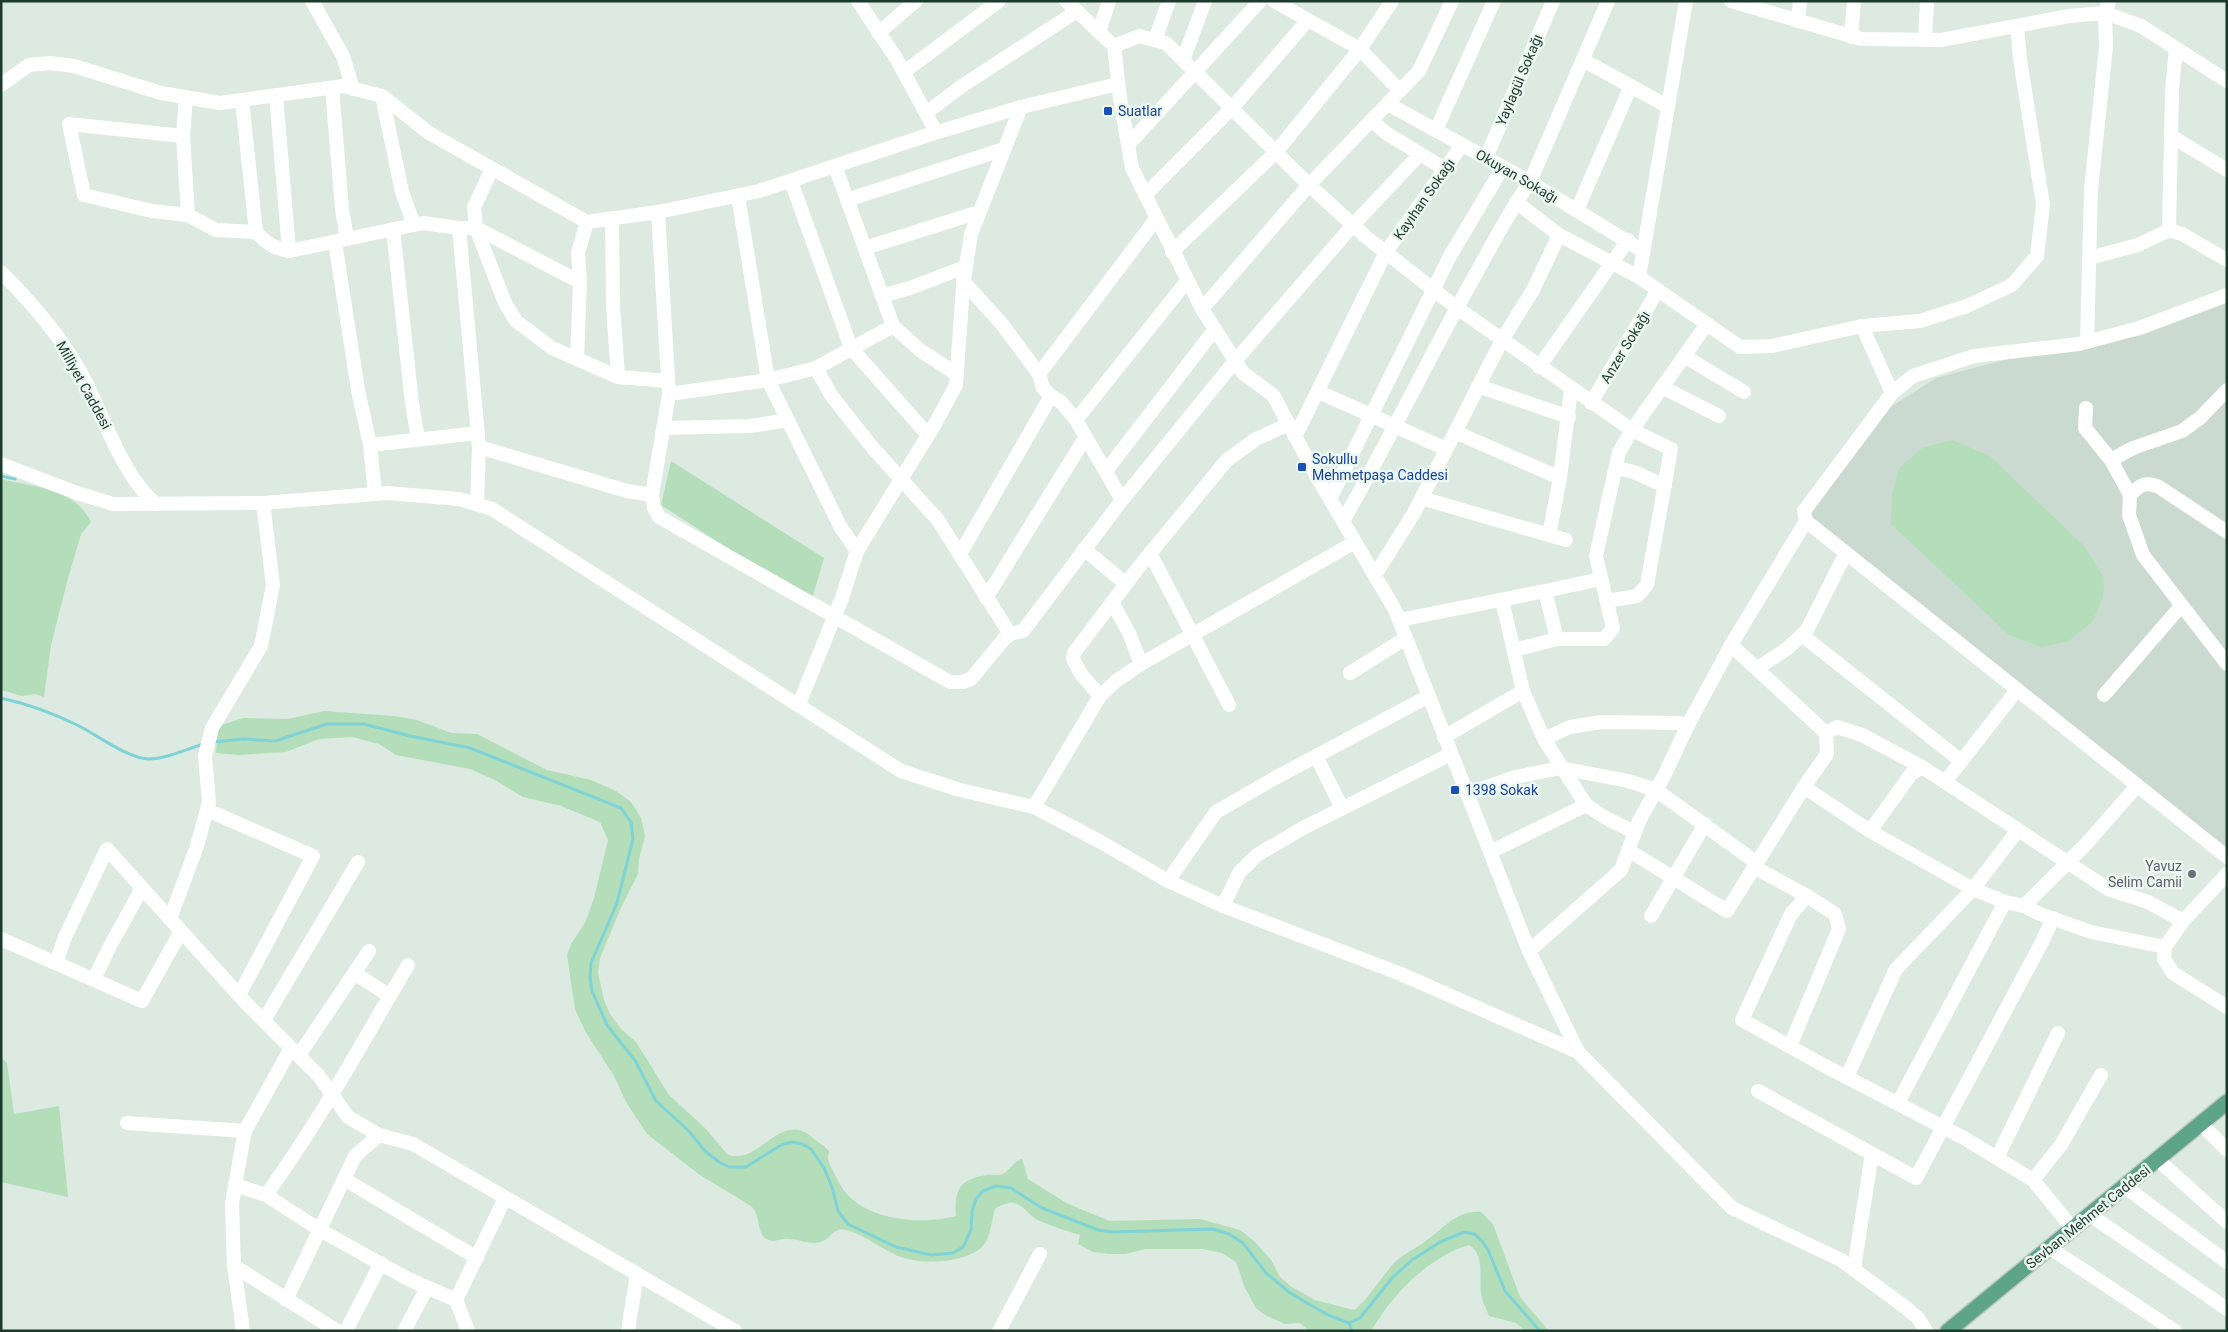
<svg xmlns="http://www.w3.org/2000/svg" width="2228" height="1332" font-family="Roboto,sans-serif">
	<style>
		.built { fill: #cbdad1 }
		.green { fill: #b3deb9 }
		.lines { fill: none; stroke-linecap: round; stroke-linejoin: round }
		.stream { stroke: #7fd2d5; stroke-width: 3 }
		.major-casing { stroke: #c0c8c5; stroke-width: 18 }
		.minor { stroke: #fff; stroke-width: 14 }
		.major { stroke: #5da489; stroke-width: 15 }
		.transit-dot { fill: #1a4fb4; stroke: #edf7f1; stroke-width: 2 }
		.worship-dot { fill: #6b7280; stroke: #edf7f1; stroke-width: 2 }
		.labels { text-anchor: middle; stroke-width: 5; stroke-linejoin: round; paint-order: stroke }
		.street-label { font-size: 14px; fill: #1d3a2f; stroke: #edf7f1 }
		.transit-label { font-size: 14px; fill: #164399; stroke: #edf7f1; text-anchor: start }
		.worship-label { font-size: 14px; fill: #5b616d; stroke: #edf7f1; text-anchor: end }
	</style>
	<rect width="100%" height="100%" fill="#dceae2"/>
	<polygon class="built" points="2227,303 2227,850 1814,524 1810,514 1892,406 1936,378 2004,360 2143,335"/>
	<g class="green">
		<polygon points="1952,440 1990,456 2085,547 2104,578 2103,597 2092,622 2069,641 2041,647 2009,635 1891,524 1892,494 1899,468 1922,448"/>
		<polygon points="671,461 824,558 811,602 661,505"/>
		<path d="M1,479C33,487 75,488 91,522L81,534L67,582L51,645L44,697L35,694L22,696L1,690Z"/>
		<path d="M324,711L395,716L417,720L451,733L477,734L547,770L591,780L616,791L631,802L641,818L645,836L639,859L638,874L620,910L600,958L598,973L604,1000L610,1014L621,1029L636,1042L669,1095L705,1128L728,1155C761,1165 780,1109 813,1138C818,1143 824,1145 829,1151C829,1153 828,1155 828,1158C828,1163 842,1189 846,1193C870,1221 923,1225 956,1216C954,1189 960,1179 987,1175C992,1174 998,1176 1003,1174C1010,1170 1014,1161 1022,1159L1028,1179L1068,1204L1110,1221L1200,1219L1240,1230L1255,1242L1271,1260L1280,1277L1292,1287L1315,1300L1354,1310C1366,1302 1382,1277 1392,1265C1402,1254 1416,1249 1427,1240C1444,1228 1457,1210 1481,1212L1493,1224L1520,1297L1549,1331H1525L1516,1323L1489,1316C1486,1308 1482,1301 1481,1293C1479,1278 1485,1254 1469,1245C1427,1258 1393,1294 1371,1331H1309L1300,1323L1285,1324L1265,1315L1256,1308L1245,1288L1236,1262L1222,1253L1202,1249H1145L1126,1254H1109L1093,1252L1078,1244L1080,1235C1067,1231 1054,1227 1042,1222C1023,1215 1022,1192 995,1209C992,1219 990,1239 983,1246C965,1264 920,1265 898,1256C880,1248 862,1233 842,1229C833,1230 830,1238 823,1241C811,1247 796,1237 784,1239C777,1240 772,1243 765,1238C756,1229 761,1215 751,1206L700,1175L647,1134L626,1102L614,1076L585,1031L575,1009L567,955L571,944L586,921L594,898L608,840L600,822L561,806L523,797L495,780L470,769L396,755L379,744L352,737L319,739L286,752L238,755L216,753L218,726L221,725L243,718L288,719Z"/>
		<polygon points="1,1057 7,1063 14,1114 59,1106 68,1197 1,1182"/>
	</g>
	<g class="lines">
		<g class="stream">
			<polyline points="1,476 15,479"/>
			<path d="M1,698C27,704 53,713 77,725C96,734 128,759 149,759C167,759 186,749 204,744"/>
			<polyline points="213,742 244,739 275,741 327,724 364,724 410,736 470,748 621,808 631,822 633,839 617,903 591,963 590,977 592,991 607,1025 636,1062 656,1101 689,1131 705,1151 719,1162 729,1167 746,1167 781,1145 792,1142 802,1144 811,1149 824,1168 832,1187 838,1211 848,1224 896,1247 931,1255 953,1253 963,1247 971,1230 972,1211 976,1199 983,1191 996,1186 1011,1188 1042,1208 1098,1230 1112,1232 1213,1229 1229,1234 1243,1243 1266,1273 1290,1293 1328,1315 1349,1323 1360,1318 1393,1277 1412,1260 1440,1242 1464,1232 1474,1234 1482,1241 1488,1250 1505,1291 1540,1331"/>
			<polyline points="1349,1323 1352,1331"/>
		</g>
		<g class="major-casing">
			<polyline id="major" points="1948,1331 2227,1102"/>
		</g>
		<g class="minor">
			<polyline points="312,1 343,56 353,89"/>
			<polyline points="858,1 896,58 936,132"/>
			<polyline points="1066,1 1114,46 1120,98 1132,168 1202,309 1243,373 1273,395 1317,477 1395,610 1529,951 1578,1052 1732,1208 1841,1260 1905,1307 1918,1318 1926,1331"/>
			<polyline points="1274,1 1360,49 1400,91"/>
			<polyline points="1731,1 1861,39 1941,40 2069,16 2105,13 2141,26 2227,81"/>
			<polyline points="1798,21 1800,1"/>
			<polyline points="1099,32 1109,1"/>
			<polyline points="878,33 916,1"/>
			<polyline points="1851,37 1854,1"/>
			<polyline points="1155,40 1169,1"/>
			<polyline points="1925,40 1927,1"/>
			<polyline points="1114,46 1139,36 1166,43 1309,185 1366,237 1457,308 1632,430 1707,324"/>
			<polyline points="1183,60 1205,1"/>
			<polyline points="1583,60 1667,106"/>
			<polyline points="904,72 999,1"/>
			<polyline points="1,85 29,65 49,63 74,66 161,93 220,103 343,86 382,96 429,133 587,222 658,212 759,191 928,135 1021,107 1118,84"/>
			<polyline points="332,88 342,209 347,239"/>
			<polyline points="276,95 289,251"/>
			<polyline points="382,96 402,192 414,225"/>
			<polyline points="186,97 183,136 188,215"/>
			<path d="M242,100L256,232C266,243 275,249 289,251L423,223L459,228H476L580,282"/>
			<polyline points="1388,104 1530,182 1643,251"/>
			<polyline points="926,113 962,86 1077,11"/>
			<polyline points="1372,121 1386,133 1445,169"/>
			<polyline points="1436,130 1494,1"/>
			<polyline points="183,136 69,124 84,195 152,211 188,215 216,230 256,232"/>
			<polyline points="2171,136 2227,170"/>
			<polyline points="1128,145 1260,1"/>
			<polyline points="1486,158 1553,1"/>
			<polyline points="835,166 893,326 921,351 957,374"/>
			<polyline points="492,169 474,207 476,228 505,303 516,321 552,348 618,377 668,381"/>
			<polyline points="791,181 851,348 928,435"/>
			<polyline points="1145,195 1232,108 1308,20"/>
			<polyline points="738,196 768,380 840,526 857,551 935,424 956,385 963,286 971,234 1021,107"/>
			<polyline points="847,200 1004,149"/>
			<polyline points="1516,202 1559,235 1639,277 1740,347 1772,346 1862,326 1920,321 1967,306 2012,285 2037,256 2043,205 2020,59 2017,26"/>
			<polyline points="1577,210 1631,86"/>
			<polyline points="612,218 613,306 618,377"/>
			<polyline points="459,228 479,447 477,504"/>
			<polyline points="393,229 412,403 418,439"/>
			<polyline points="2169,230 2172,90 2176,49"/>
			<polyline points="335,242 358,390 370,445 375,494"/>
			<polyline points="865,248 979,212"/>
			<polyline points="1172,252 1276,152 1360,49 1392,1"/>
			<polyline points="2089,258 2138,245 2169,230 2182,234 2227,260"/>
			<path d="M1,272C32,303 60,335 81,373C103,414 122,476 156,504"/>
			<polyline points="1639,277 1686,1"/>
			<polyline points="963,281 1001,323 1039,374 1043,388 1051,396 1061,402 1076,420 1122,500"/>
			<polyline points="2227,295 2139,328 2079,344 1974,356 1913,376 1892,393 1804,511 1806,521 2227,857"/>
			<polyline points="882,296 910,288 965,267"/>
			<polyline points="1202,309 1309,185 1419,71 1452,1"/>
			<polyline points="1862,326 1892,393"/>
			<polyline points="2087,342 2091,189 2106,47 2105,13 2109,1"/>
			<polyline points="1684,356 1744,392"/>
			<polyline points="577,359 580,282 578,253 587,222"/>
			<polyline points="1539,367 1628,240"/>
			<polyline points="816,368 831,395 872,447 938,520 1010,634"/>
			<polyline points="1039,374 1156,219"/>
			<polyline points="1478,386 1569,417"/>
			<polyline points="1662,387 1719,416"/>
			<polyline points="1319,392 1446,449"/>
			<polyline points="669,394 768,380 816,368 893,326"/>
			<polyline points="1591,403 1658,290"/>
			<polyline points="2086,408 2085,428 2111,460 2130,495"/>
			<polyline points="1076,420 1187,281"/>
			<polyline points="664,428 750,426 788,420"/>
			<polyline points="1455,432 1560,478"/>
			<polyline points="1295,437 1386,252 1462,145"/>
			<polyline points="370,445 478,433"/>
			<polyline points="479,447 627,491 652,495 669,394 658,212"/>
			<polyline points="2111,460 2133,448 2182,431 2200,418 2227,390"/>
			<polyline points="1,464 77,493 113,504 263,503 387,493 459,499 492,509 901,771 960,790 1034,807 1099,841 1168,881 1223,906 1401,974 1578,1052"/>
			<polyline points="1616,468 1634,472 1665,486"/>
			<polyline points="1106,471 1215,329"/>
			<polyline points="652,495 654,508 659,517 950,682 962,682 971,679 1004,639 1010,634 1023,631 1122,500 1235,361 1353,225 1420,154"/>
			<polyline points="1421,498 1566,540"/>
			<polyline points="1330,499 1450,256 1503,167"/>
			<path d="M1343,521C1390,439 1431,353 1478,270C1494,241 1510,210 1530,182L1608,1"/>
			<path d="M2227,532L2159,487C2145,481 2140,485 2130,495L2129,515L2143,555L2227,664"/>
			<polyline points="1549,535 1560,478 1571,389"/>
			<polyline points="1084,549 1126,584"/>
			<polyline points="1150,553 1229,705"/>
			<polyline points="960,554 1051,396"/>
			<polyline points="1375,575 1414,513 1502,340 1533,290 1559,235"/>
			<polyline points="1545,591 1601,579"/>
			<polyline points="986,598 1085,438"/>
			<polyline points="1502,600 1523,691 1544,739 1586,805 1606,818 1634,832"/>
			<polyline points="1112,602 1129,633 1141,664"/>
			<polyline points="1399,620 1545,591 1557,639"/>
			<polyline points="1802,635 1961,761"/>
			<polyline points="1731,645 1806,521"/>
			<polyline points="1514,650 1557,639 1604,639 1613,628 1596,556 1619,452 1632,430 1671,449 1647,585 1637,596 1607,601"/>
			<polyline points="1758,668 1788,648 1807,630 1846,553"/>
			<polyline points="1350,673 1406,638"/>
			<polyline points="2104,695 2181,606"/>
			<polyline points="1100,696 1081,674 1073,659 1074,653 1138,568 1227,460 1256,439 1289,424"/>
			<polyline points="799,704 842,598 857,551"/>
			<polyline points="1826,733 1837,727 1862,735 1922,767"/>
			<polyline points="1444,737 1523,691"/>
			<polyline points="1544,739 1570,727 1601,722 1680,723 1688,725"/>
			<polyline points="1316,756 1342,808"/>
			<polyline points="1945,782 2017,690"/>
			<polyline points="1804,787 1870,831 1973,889 2005,902 2024,906 2040,914 2091,932 2165,947"/>
			<polyline points="1467,794 1515,777 1561,768 1628,781 1656,790 1757,863"/>
			<polyline points="1034,807 1100,696 1116,681 1141,664 1355,542"/>
			<polyline points="207,810 313,856 239,995"/>
			<polyline points="1870,831 1911,774 1922,767 2108,889 2148,902 2183,921"/>
			<polyline points="1490,852 1586,805"/>
			<polyline points="1754,867 1807,896"/>
			<polyline points="2227,874 2183,921 2165,947 2164,959 2173,973 2227,1007"/>
			<polyline points="1168,881 1216,812 1275,778 1429,696"/>
			<polyline points="1223,906 1239,873 1257,855 1303,828 1451,754"/>
			<polyline points="2024,906 2087,843 2137,786"/>
			<polyline points="1651,916 1705,824"/>
			<polyline points="170,919 197,846 209,802 205,756 212,728 261,646 273,585 263,503"/>
			<polyline points="1,939 142,1001 181,931"/>
			<polyline points="1529,951 1621,870 1639,821 1664,776 1688,725 1731,645 1826,733 1827,754 1804,787 1727,911 1628,850"/>
			<polyline points="56,963 65,937 107,849 246,1003 319,1076 348,1117 379,1135 413,1144 735,1331"/>
			<polyline points="354,973 390,996"/>
			<polyline points="94,979 109,948 142,888"/>
			<polyline points="264,1020 358,862"/>
			<polyline points="1790,1046 1839,929 1835,914 1807,896 1791,914 1742,1020 1825,1066 1964,1138 2033,1180 2073,1229"/>
			<polyline points="299,1055 369,951"/>
			<polyline points="1847,1077 1896,969 1973,889 2018,830"/>
			<polyline points="1758,1091 1916,1178 2042,942 2053,918"/>
			<polyline points="1898,1103 2005,902"/>
			<polyline points="127,1123 245,1131"/>
			<polyline points="2201,1124 2227,1150"/>
			<polyline points="1997,1158 2058,1033"/>
			<polyline points="2158,1160 2227,1222"/>
			<polyline points="344,1179 477,1258"/>
			<polyline points="2033,1180 2061,1145 2101,1075"/>
			<polyline points="235,1185 266,1195 320,1230 408,1279 456,1300 505,1198"/>
			<polyline points="2125,1187 2227,1262"/>
			<path d="M266,1195C319,1122 362,1043 408,965"/>
			<polyline points="2090,1215 2227,1309"/>
			<polyline points="2050,1248 2175,1331"/>
			<polyline points="234,1266 337,1331"/>
			<polyline points="1854,1268 1872,1154"/>
			<polyline points="286,1300 355,1156 379,1135"/>
			<polyline points="456,1300 468,1331"/>
			<polyline points="243,1331 234,1266 232,1204 235,1185 245,1131 291,1048"/>
			<polyline points="346,1331 381,1263"/>
			<polyline points="404,1331 427,1288"/>
			<polyline points="628,1331 637,1274"/>
			<polyline points="999,1331 1040,1254"/>
		</g>
		<use href="#major" class="major"/>
	</g>
	<g class="transit-dot">
		<rect x="1103" y="106" width="10" height="10" rx="2.5"/>
		<rect x="1297" y="462" width="10" height="10" rx="2.5"/>
		<rect x="1450" y="785" width="10" height="10" rx="2.5"/>
	</g>
	<circle class="worship-dot" cx="2192" cy="874" r="5"/>
	<g class="labels">
		<g class="street-label">
			<text transform="translate(1519 80) rotate(-67)" y="5">Yaylagül Sokağı</text>
			<text transform="translate(1517 176) rotate(30)" y="5">Okuyan Sokağı</text>
			<text transform="translate(1424 199) rotate(-55)" y="5">Kayıhan Sokağı</text>
			<text transform="translate(1625 347) rotate(-59)" y="5">Anzer Sokağı</text>
			<text transform="translate(84 385) rotate(61)" y="5">Milliyet Caddesi</text>
			<text transform="translate(2088 1217) rotate(-39)" y="5">Sevban Mehmet Caddesi</text>
		</g>
		<g class="transit-label">
			<text x="1118" y="116">Suatlar</text>
			<text x="1312" y="464">Sokullu<tspan x="1312" dy="16">Mehmetpaşa Caddesi</tspan></text>
			<text x="1465" y="795">1398 Sokak</text>
		</g>
		<g class="worship-label">
			<text x="2182" y="871">Yavuz<tspan x="2182" dy="16">Selim Camii</tspan></text>
		</g>
	</g>
	<rect width="2228" height="1332" fill="none" stroke="#1d3a2f" stroke-width="5"/>
</svg>
